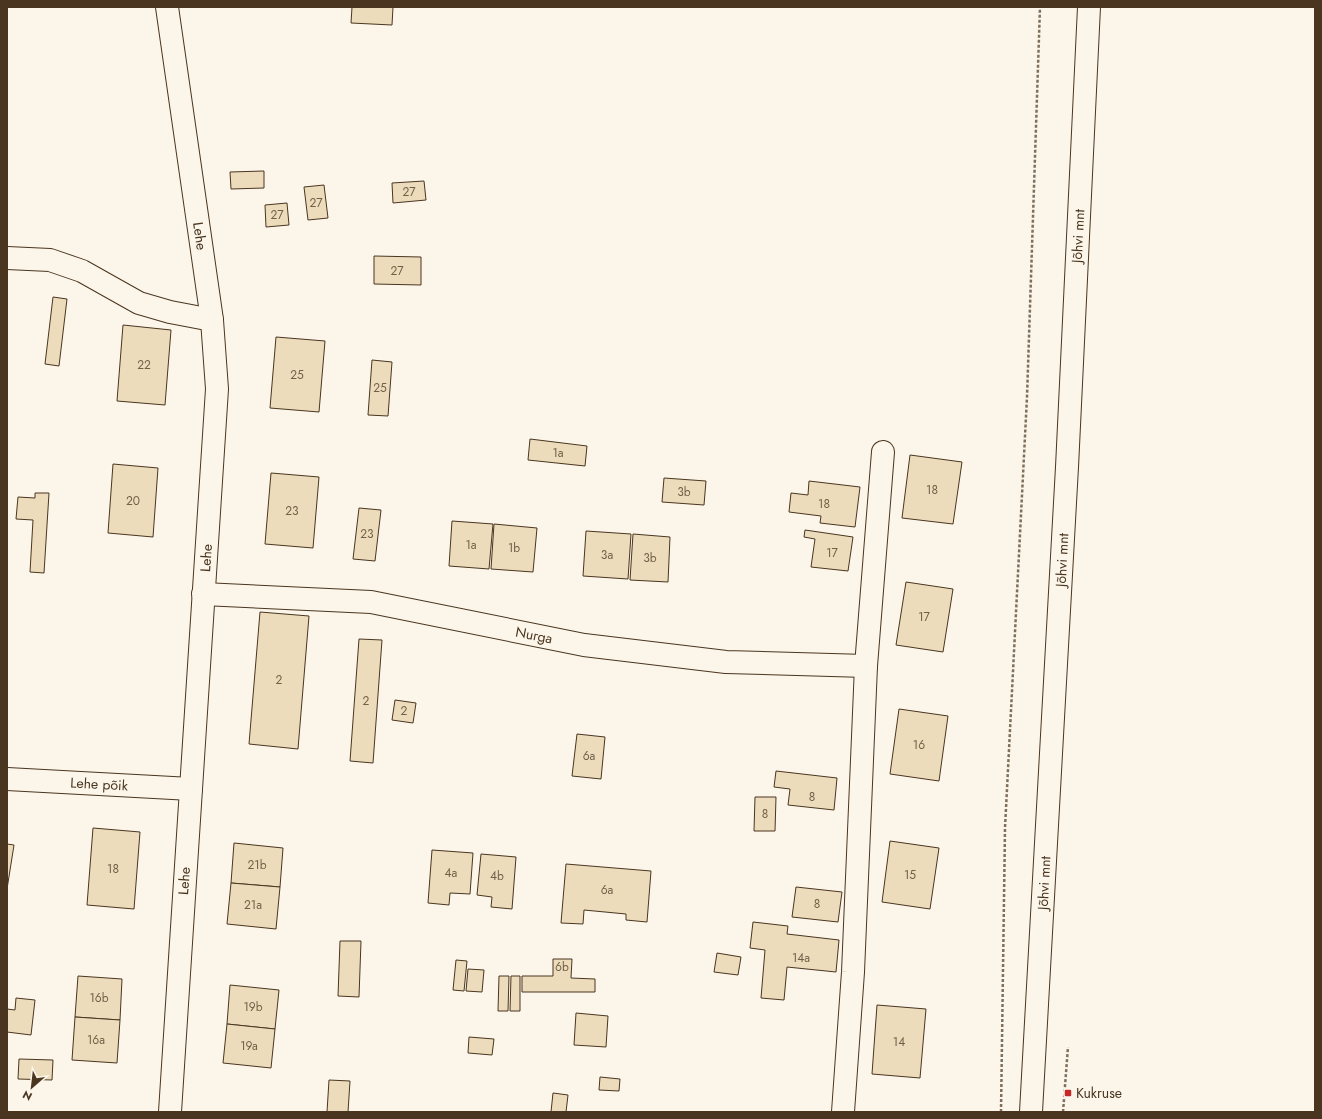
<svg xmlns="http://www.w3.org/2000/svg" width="1322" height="1119" font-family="Jost,sans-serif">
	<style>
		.building { fill: #ecdcbc; stroke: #4a3520 }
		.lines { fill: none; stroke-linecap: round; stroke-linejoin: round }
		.minor-casing { stroke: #4a3520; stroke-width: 24 }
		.major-casing { stroke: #4a3520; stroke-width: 24 }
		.path { stroke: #7f6f5c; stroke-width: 2.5; stroke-dasharray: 3 2; stroke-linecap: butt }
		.minor { stroke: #fbf6e9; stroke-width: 22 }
		.major { stroke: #fbf6e9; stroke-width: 22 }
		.poi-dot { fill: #c62828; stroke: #fbf6e9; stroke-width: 1.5 }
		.labels { text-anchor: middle; stroke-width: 3; stroke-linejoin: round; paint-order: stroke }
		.number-label { font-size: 12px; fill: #725f47 }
		.street-label { font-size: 14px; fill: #4a3520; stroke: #fbf6e9 }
		.poi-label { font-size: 14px; fill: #4a3520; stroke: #fbf6e9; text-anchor: start }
	</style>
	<rect width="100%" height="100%" fill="#fbf6e9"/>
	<g class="building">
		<polygon points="352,7 393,7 392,25 351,23"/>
		<polygon points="264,171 264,188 231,189 230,172"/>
		<polygon points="424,181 426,200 393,203 392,183"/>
		<polygon points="324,185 328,218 308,220 304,187"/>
		<polygon points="287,203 289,225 266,227 265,205"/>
		<polygon points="374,256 421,257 421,285 374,284"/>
		<polygon points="53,297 67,299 59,366 45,364"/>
		<polygon points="123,325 171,330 165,405 117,401"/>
		<polygon points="276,337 325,341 319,412 270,408"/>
		<polygon points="372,360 392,362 388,416 368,415"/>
		<polygon points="530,439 587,446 585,466 528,460"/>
		<polygon points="910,455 962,462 953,524 902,518"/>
		<polygon points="113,464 158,468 153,537 108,533"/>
		<polygon points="271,473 319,477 313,548 265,544"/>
		<polygon points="664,478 706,481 704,505 662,502"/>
		<polygon points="809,481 860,487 855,527 820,523 821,516 789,512 791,493 808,495"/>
		<polygon points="35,493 49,493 44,573 30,572 33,520 16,519 18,497 35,498"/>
		<polygon points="359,508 381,510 375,561 353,559"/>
		<polygon points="452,521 493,524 489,569 449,566"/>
		<polygon points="494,524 537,528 533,572 491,569"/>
		<polygon points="805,530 853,537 848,571 811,567 815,539 804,537"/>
		<polygon points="586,531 631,534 628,579 583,576"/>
		<polygon points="633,534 670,537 668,582 630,580"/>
		<polygon points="906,582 953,589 943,652 896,645"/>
		<polygon points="260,612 309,616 298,749 249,744"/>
		<polygon points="359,639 382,640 373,763 350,761"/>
		<polygon points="395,700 416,703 413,723 392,720"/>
		<polygon points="899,709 948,716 939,781 890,774"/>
		<polygon points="577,734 605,737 601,779 572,776"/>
		<polygon points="776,771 837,778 834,810 788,805 790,789 774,787"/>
		<polygon points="755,797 776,797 775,831 754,831"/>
		<polygon points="93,828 140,832 134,909 87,905"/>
		<polygon points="890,841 939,848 930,909 882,902"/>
		<polygon points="234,843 283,848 280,887 231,883"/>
		<polygon points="7,844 14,845 7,889"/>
		<polygon points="432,850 473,853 470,894 450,893 449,905 428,903"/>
		<polygon points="481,854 516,857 512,909 491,907 492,897 477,895"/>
		<polygon points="566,864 651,871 647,922 626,920 626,914 584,910 583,924 561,923"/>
		<polygon points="231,883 280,887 276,929 227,924"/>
		<polygon points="796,887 842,892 838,922 792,917"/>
		<polygon points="753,922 788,926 787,934 839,940 836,972 787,967 784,1000 761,998 765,950 750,948"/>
		<polygon points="340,941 361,941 359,997 338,996"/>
		<polygon points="717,953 741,957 738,975 714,972"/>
		<polygon points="553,959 572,959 571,978 595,979 595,992 522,992 522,976 553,976"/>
		<polygon points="456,960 467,961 464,991 453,990"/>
		<polygon points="468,969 484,970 482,992 466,991"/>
		<polygon points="78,976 122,979 120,1020 75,1017"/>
		<polygon points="499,976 509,976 508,1011 498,1011"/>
		<polygon points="511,976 520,976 520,1011 510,1011"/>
		<polygon points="230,985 279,990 275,1029 227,1024"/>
		<polygon points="16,998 35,1000 31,1035 7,1032 7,1009 15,1010"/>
		<polygon points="877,1005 926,1009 920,1078 872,1074"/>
		<polygon points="576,1013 608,1016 606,1047 574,1045"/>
		<polygon points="75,1017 120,1020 117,1063 72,1060"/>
		<polygon points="227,1024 275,1029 271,1068 223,1063"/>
		<polygon points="469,1037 494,1039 492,1055 468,1053"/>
		<polygon points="19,1059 53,1060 52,1080 18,1079"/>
		<polygon points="600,1077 620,1079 619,1091 599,1090"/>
		<polygon points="329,1080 350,1081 348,1112 327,1112"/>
		<polygon points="553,1093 568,1095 566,1112 551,1112"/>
	</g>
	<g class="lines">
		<g class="minor-casing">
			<g id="minor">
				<polyline points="167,7 212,320 217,389 170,1112"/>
				<polyline points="7,258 50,260 82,271 139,303 170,312 212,320"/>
				<polyline points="203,594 371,602 584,645 726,662 866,666"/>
				<polyline points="7,779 191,789"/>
				<polyline points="843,1112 853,972 866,666 883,452"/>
			</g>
		</g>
		<g class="major-casing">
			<polyline id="major" points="1031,1112 1067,467 1089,7"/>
		</g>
		<g class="path">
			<polyline points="1001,1112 1005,828 1027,397 1040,7"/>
			<polyline points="1063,1112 1068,1047"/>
		</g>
		<use href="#minor" class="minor"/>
		<use href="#major" class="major"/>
	</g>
	<rect class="poi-dot" x="1064" y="1089" width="8" height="8" rx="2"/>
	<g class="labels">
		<g class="number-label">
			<text x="409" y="196">27</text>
			<text x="316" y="207">27</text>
			<text x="277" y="219">27</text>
			<text x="397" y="275">27</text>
			<text x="144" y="369">22</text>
			<text x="297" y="379">25</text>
			<text x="380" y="392">25</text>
			<text x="558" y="457">1a</text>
			<text x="932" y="494">18</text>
			<text x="684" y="496">3b</text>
			<text x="133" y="505">20</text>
			<text x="824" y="508">18</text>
			<text x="292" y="515">23</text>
			<text x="367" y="538">23</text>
			<text x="471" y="549">1a</text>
			<text x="514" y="552">1b</text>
			<text x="832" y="557">17</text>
			<text x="607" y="559">3a</text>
			<text x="650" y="562">3b</text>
			<text x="924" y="621">17</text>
			<text x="279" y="684">2</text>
			<text x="366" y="705">2</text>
			<text x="404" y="715">2</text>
			<text x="919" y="749">16</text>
			<text x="589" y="760">6a</text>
			<text x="812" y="801">8</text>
			<text x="765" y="818">8</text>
			<text x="257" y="869">21b</text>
			<text x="113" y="873">18</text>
			<text x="451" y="877">4a</text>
			<text x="910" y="879">15</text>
			<text x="497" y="880">4b</text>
			<text x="607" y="894">6a</text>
			<text x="817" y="908">8</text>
			<text x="253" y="909">21a</text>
			<text x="801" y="962">14a</text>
			<text x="562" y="971">6b</text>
			<text x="99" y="1002">16b</text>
			<text x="253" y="1011">19b</text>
			<text x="96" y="1044">16a</text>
			<text x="899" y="1046">14</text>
			<text x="249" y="1050">19a</text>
		</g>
		<g class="street-label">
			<text transform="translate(200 236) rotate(82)" y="5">Lehe</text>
			<text transform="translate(1078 236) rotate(-87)" y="5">Jõhvi mnt</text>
			<text transform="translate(206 558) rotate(-86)" y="5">Lehe</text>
			<text transform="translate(1062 560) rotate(-87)" y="5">Jõhvi mnt</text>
			<text transform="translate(534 635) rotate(11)" y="5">Nurga</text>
			<text transform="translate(99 784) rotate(3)" y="5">Lehe põik</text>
			<text transform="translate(184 881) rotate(-86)" y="5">Lehe</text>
			<text transform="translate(1044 883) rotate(-87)" y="5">Jõhvi mnt</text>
		</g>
		<g class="poi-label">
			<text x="1076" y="1098">Kukruse</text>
		</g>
	</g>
	<rect width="1322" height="1119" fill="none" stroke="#4a3520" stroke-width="16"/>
	<g transform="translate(32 1087) rotate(208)" stroke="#fbf6e9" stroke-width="3" paint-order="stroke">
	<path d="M0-3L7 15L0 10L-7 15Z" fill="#4a3520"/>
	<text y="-6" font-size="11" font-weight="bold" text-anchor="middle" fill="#4a3520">N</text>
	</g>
</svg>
